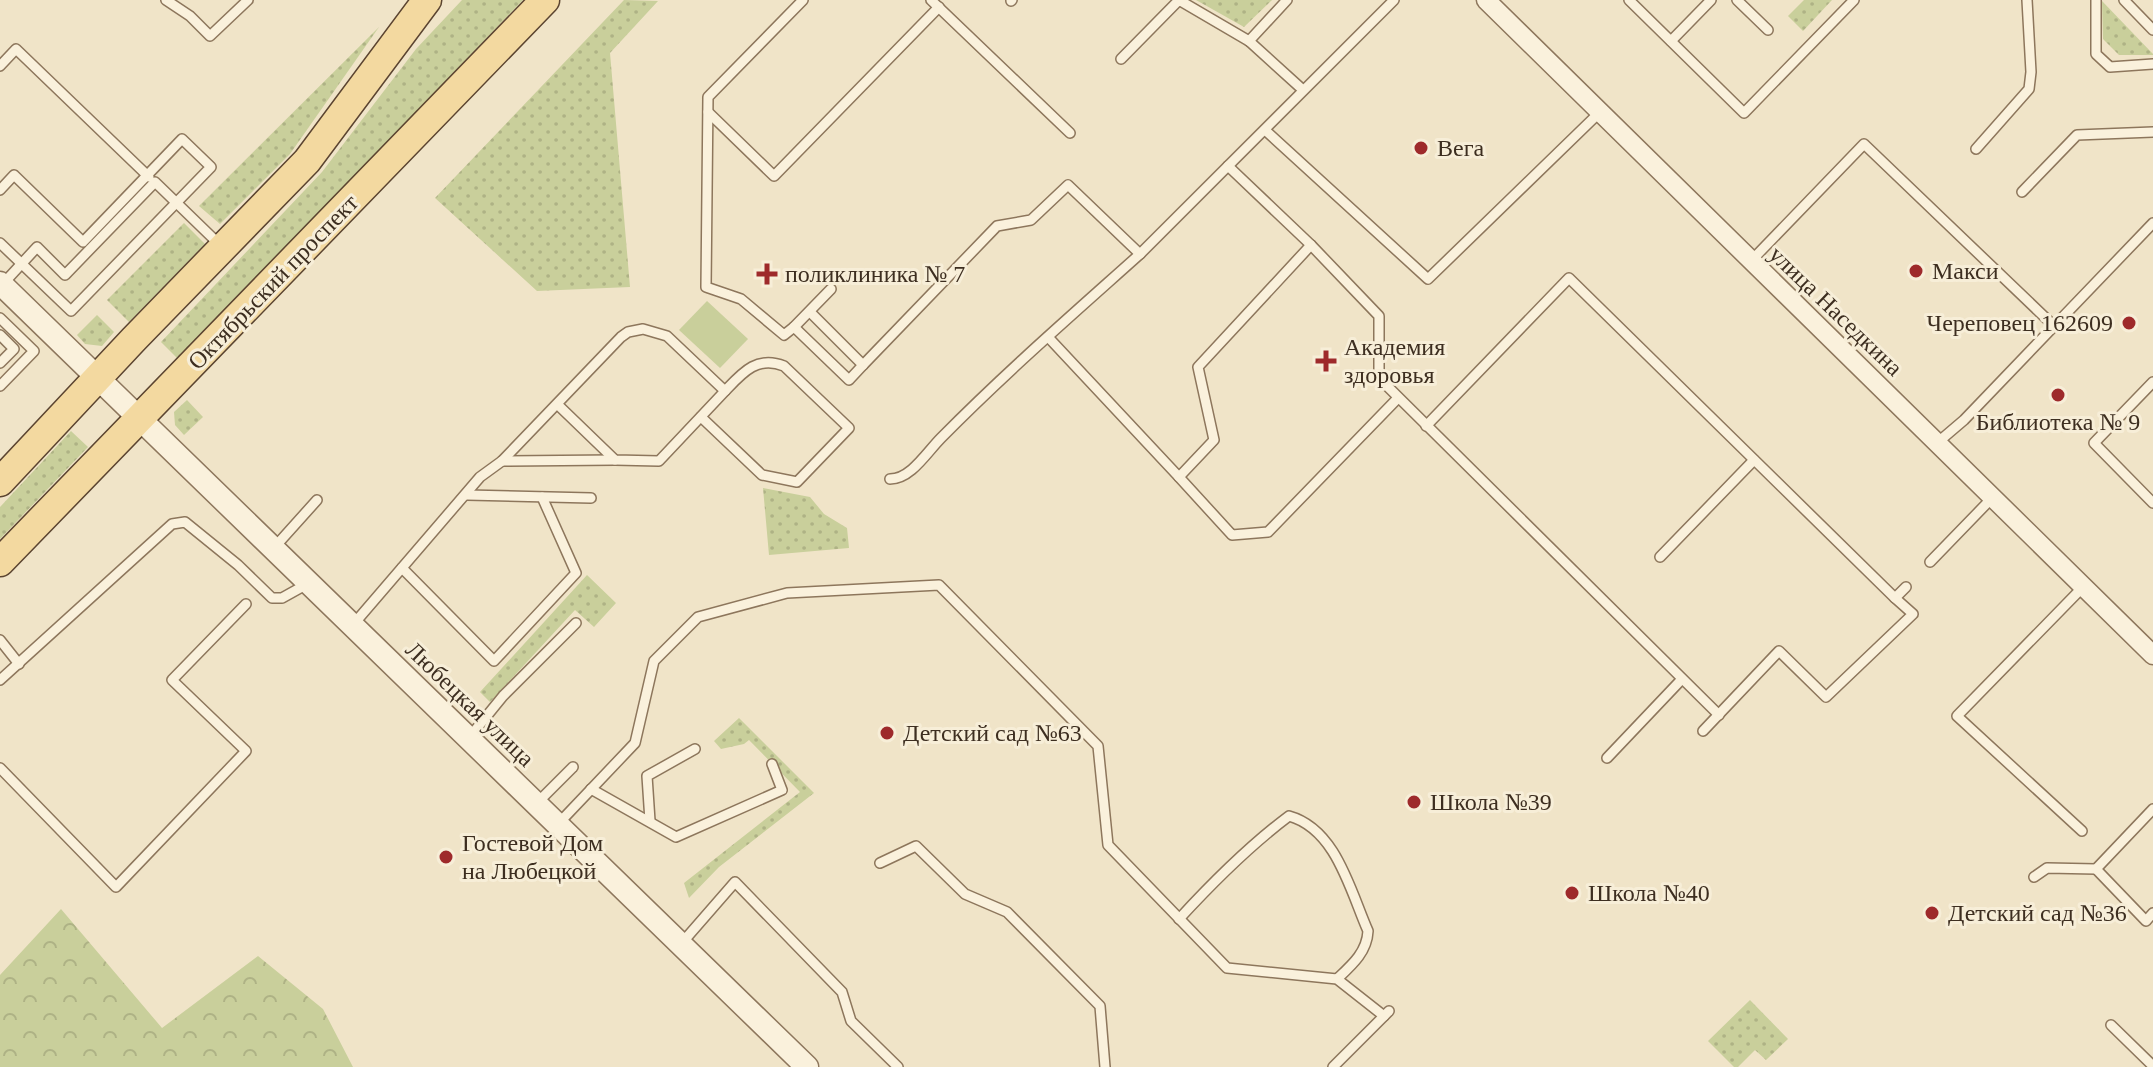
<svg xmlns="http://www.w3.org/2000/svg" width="2153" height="1067" font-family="'Times New Roman',serif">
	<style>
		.grass { fill: url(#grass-dots) }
		.forest { fill: url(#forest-crowns) }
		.green { fill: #c9cf9b }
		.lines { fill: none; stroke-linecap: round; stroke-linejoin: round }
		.service-casing { stroke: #8d765c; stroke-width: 12 }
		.minor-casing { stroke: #8d765c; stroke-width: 21 }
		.tertiary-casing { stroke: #8d765c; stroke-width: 25 }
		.primary-casing { stroke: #5b4430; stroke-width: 31 }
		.service { stroke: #faf1dc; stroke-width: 9 }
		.minor { stroke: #faf1dc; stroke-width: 18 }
		.tertiary { stroke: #faf1dc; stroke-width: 22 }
		.primary { stroke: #f3d9a0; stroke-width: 28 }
		.poi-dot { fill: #9e2a2b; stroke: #f7eed8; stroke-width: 3 }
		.labels { text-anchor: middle; stroke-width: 6; stroke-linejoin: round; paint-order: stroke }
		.poi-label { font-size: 24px; fill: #3d2e20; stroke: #f7eed8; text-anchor: start }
		.street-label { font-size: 24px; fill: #3d2e20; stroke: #f7eed8 }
	</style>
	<defs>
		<pattern id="grass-dots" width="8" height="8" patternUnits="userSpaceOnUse" patternTransform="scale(2)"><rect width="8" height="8" fill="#c9cf9b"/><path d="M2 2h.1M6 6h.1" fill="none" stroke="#aeb285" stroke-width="1.8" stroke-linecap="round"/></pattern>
		<pattern id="forest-crowns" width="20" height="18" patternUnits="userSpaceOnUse" patternTransform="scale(2)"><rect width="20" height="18" fill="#c9cf9b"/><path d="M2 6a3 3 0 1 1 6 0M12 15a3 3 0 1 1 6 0" fill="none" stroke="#aeb285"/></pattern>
	</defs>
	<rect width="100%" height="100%" fill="#f0e4c8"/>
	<g class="grass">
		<polygon points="462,0 523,0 179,360 161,342 322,172 416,49"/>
		<polygon points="624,0 658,1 610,53 630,287 537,291 435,198"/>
		<polygon points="1196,0 1272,0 1244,27"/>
		<polygon points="1804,0 1832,0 1803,31 1788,16"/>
		<polygon points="2102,1 2153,54 2153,55 2119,55 2103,39"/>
		<polygon points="379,27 290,154 220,224 199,206"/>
		<polygon points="184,223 205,244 129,322 107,300"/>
		<polygon points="97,315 114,332 102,346 85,344 77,335"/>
		<polygon points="187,400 203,417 184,435 175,425 174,412"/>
		<polygon points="71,431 88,447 0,539 0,507"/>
		<polygon points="763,488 810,497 824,514 847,528 849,548 769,555"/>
		<polygon points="587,575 616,603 594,627 575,610 490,702 480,692"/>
		<polygon points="739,718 814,793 719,867 689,898 684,883 800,792 749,740 744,744 721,749 714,741"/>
		<polygon points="1750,1000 1788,1039 1766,1060 1755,1050 1738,1067 1734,1067 1708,1041"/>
	</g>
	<polygon class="forest" points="61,909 162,1028 258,956 323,1009 353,1067 0,1067 0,975"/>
	<polygon class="green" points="707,301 748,339 720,368 679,330"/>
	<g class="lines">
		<g class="service-casing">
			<g id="service">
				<polyline points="166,0 190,16 210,36 248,0"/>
				<polyline points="803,0 708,97 706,287 741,299 784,335 794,327 849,380 863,365"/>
				<polyline points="931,0 1070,133"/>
				<polyline points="1287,0 1249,41 1303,90"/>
				<polyline points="1629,0 1744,113 1854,0"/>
				<polyline points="1737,0 1768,30"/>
				<polyline points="2096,0 2096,54 2110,67 2153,64"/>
				<polyline points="2124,0 2153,30"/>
				<polyline points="1011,1 1012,0"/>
				<polyline points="1671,41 1711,0"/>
				<polyline points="1121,59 1179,0 1249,41"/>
				<polyline points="0,66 16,49 149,177"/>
				<polyline points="708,112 774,176 939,7"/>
				<polyline points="1265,130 1428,279 1600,112"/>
				<polyline points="1976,149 2029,89 2031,72 2027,0"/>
				<polyline points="1228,166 1311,245 1379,316 1379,378 1719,715"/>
				<polyline points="0,190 14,175 83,242 182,139 211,167 71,311 0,243"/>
				<polyline points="2022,192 2077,135 2153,132"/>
				<polyline points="1311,245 1198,367 1214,440 1179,477 1232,535 1268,532 1398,398"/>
				<polyline points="1751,261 1864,144 2054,326"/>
				<polyline points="2,285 37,247 65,275 155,182 221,246"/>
				<polyline points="810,312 863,365 997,226 1031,220 1068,185 1140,254 1394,0"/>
				<polyline points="0,318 34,351 0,386"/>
				<polyline points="794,327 831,289"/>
				<polyline points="0,335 14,349 0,363"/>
				<polyline points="1048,337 1179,477"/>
				<polyline points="2153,382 2094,443 2153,503"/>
				<path d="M701,417L762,475L797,482L849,428L784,366C757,355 742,373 725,391"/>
				<polyline points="1426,426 1569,278 1895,598 1906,587"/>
				<polyline points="1937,443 1964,420 2153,223"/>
				<polyline points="502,461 615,460"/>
				<path d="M890,479C911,479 927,452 941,438C1004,374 1073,314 1140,254"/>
				<polyline points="467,495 591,498"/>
				<polyline points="273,549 317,500"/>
				<polyline points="1660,557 1754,460"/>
				<polyline points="1930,562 1993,497"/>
				<polyline points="402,568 494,661 576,573 542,497"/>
				<polyline points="352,626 480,477 502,461 621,337 628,332 643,329 667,336 725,391 659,461 615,460 557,404"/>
				<polyline points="0,640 19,664"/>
				<polyline points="0,680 172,524 185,522 238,565 272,598 282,598 309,583"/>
				<polyline points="1703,731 1779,651 1826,697 1913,614 1895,598"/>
				<polyline points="468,739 503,696 576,623"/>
				<polyline points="1607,758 1682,679"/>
				<polyline points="0,768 116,887 246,751 172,680 246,604"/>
				<polyline points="591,789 676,837 782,790 772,764"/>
				<polyline points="536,804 573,767"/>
				<polyline points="2153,809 2096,869 2146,921 2153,913"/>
				<polyline points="650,821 647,776 695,749"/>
				<polyline points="559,823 635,743 654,661 698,617 787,593 939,585 1098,746 1108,845 1227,968 1337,979 1384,1016"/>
				<polyline points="2082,831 1957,716 2083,587"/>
				<polyline points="880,863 916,846 965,894 1007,912 1100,1006 1105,1067"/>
				<polyline points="2034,877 2047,868 2096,869"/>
				<path d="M1179,919C1213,882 1249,846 1289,816C1336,829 1350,890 1368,931C1367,952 1352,965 1337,979"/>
				<polyline points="681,944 735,882 842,992 851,1021 898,1067"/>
				<polyline points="2111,1025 2153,1066"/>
				<polyline points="1333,1067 1389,1011"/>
			</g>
		</g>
		<g class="minor-casing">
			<polyline id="minor" points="1486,0 2153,655"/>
		</g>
		<g class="tertiary-casing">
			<polyline id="tertiary" points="0,283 807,1067"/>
		</g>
		<g class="primary-casing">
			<g id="primary">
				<polyline points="0,482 134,339 307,161 427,0"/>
				<polyline points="0,562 545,0"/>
			</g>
		</g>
		<use href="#service" class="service"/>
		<use href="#minor" class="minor"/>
		<use href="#tertiary" class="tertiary"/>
		<use href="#primary" class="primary"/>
	</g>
	<g class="poi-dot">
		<circle cx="1421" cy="148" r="8"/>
		<circle cx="1916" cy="271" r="8"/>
		<path d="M763 262h8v8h8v8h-8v8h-8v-8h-8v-8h8z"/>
		<circle cx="2129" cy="323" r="8"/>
		<path d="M1322 349h8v8h8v8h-8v8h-8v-8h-8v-8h8z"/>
		<circle cx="2058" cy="395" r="8"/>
		<circle cx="887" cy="733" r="8"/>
		<circle cx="1414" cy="802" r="8"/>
		<circle cx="446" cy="857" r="8"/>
		<circle cx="1572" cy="893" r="8"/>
		<circle cx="1932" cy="913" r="8"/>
	</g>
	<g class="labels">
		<g class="poi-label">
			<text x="1437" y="156">Вега</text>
			<text x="1932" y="279">Макси</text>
			<text x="785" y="282">поликлиника № 7</text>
			<text x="2113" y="331" text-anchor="end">Череповец 162609</text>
			<text x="1344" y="355">Академия<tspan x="1344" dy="28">здоровья</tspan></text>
			<text x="2058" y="430" text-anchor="middle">Библиотека № 9</text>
			<text x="903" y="741">Детский сад №63</text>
			<text x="1430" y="810">Школа №39</text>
			<text x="462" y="851">Гостевой Дом<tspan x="462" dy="28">на Любецкой</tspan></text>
			<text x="1588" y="901">Школа №40</text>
			<text x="1948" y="921">Детский сад №36</text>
		</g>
		<g class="street-label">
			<text transform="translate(273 282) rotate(-46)" y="8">Октябрьский проспект</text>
			<text transform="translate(1836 311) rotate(44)" y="8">улица Наседкина</text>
			<text transform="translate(470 704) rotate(44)" y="8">Любецкая улица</text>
		</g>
	</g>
</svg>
